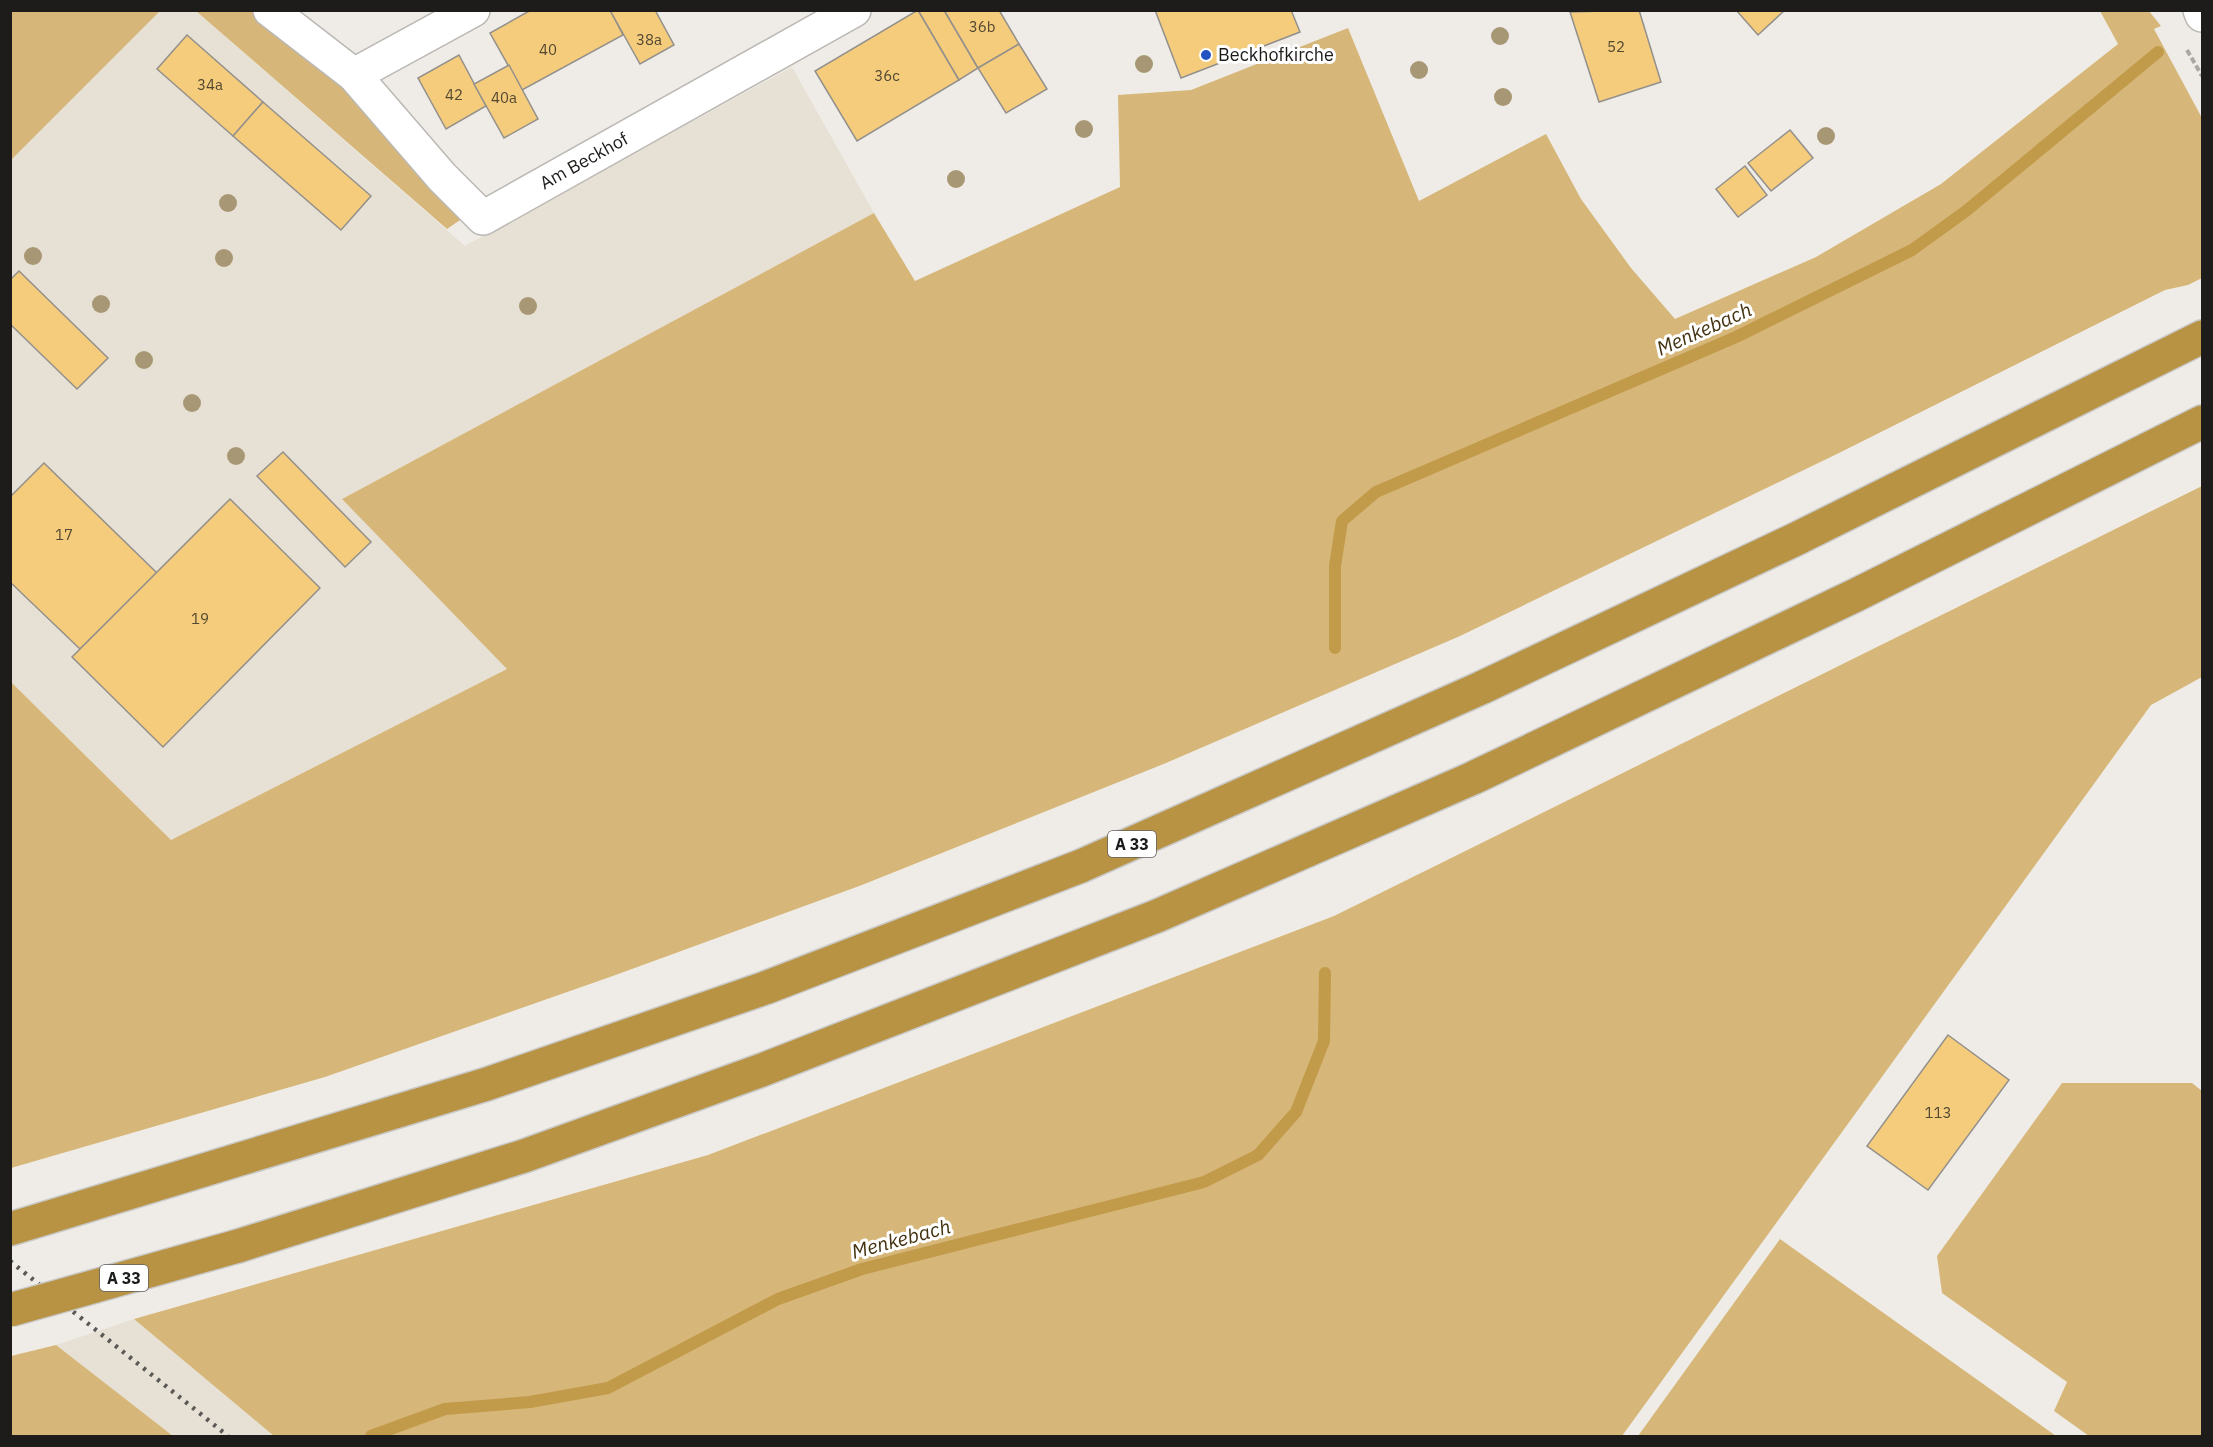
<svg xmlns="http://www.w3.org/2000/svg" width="2213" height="1447" font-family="'IBM Plex Sans',sans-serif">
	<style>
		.built { fill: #e7e0d4 }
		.green { fill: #d6b779 }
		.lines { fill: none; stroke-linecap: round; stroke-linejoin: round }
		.stream { stroke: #c19a4a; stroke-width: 12 }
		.building { fill: #f5cc7c; stroke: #93908c; stroke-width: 1.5 }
		.minor-casing { stroke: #bbb8b4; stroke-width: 36 }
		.highway-casing { stroke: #c9c9c8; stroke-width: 36 }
		.path { stroke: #aaa8a4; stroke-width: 4; stroke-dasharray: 6 3; stroke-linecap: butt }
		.minor { stroke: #fff; stroke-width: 33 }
		.highway { stroke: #b99344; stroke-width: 33 }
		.rail { stroke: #5b5956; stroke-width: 4.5; stroke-dasharray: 3 6; stroke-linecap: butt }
		.highway-bridge-casing { stroke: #c9c9c8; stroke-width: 36; stroke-linecap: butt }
		.highway-bridge { stroke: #b99344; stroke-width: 33 }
		.tree { fill: #a89774 }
		.poi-dot { fill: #2353c1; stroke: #fff; stroke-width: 2 }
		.labels { text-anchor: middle; stroke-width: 6; stroke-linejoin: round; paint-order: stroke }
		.number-label { font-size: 15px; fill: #534832 }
		.shield { fill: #fff; stroke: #61605f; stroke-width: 1.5 }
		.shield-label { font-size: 16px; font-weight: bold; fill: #1d1c1a }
		.poi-label { font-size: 18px; fill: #1d1c1a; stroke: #fff; text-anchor: start }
		.street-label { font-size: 18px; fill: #1d1c1a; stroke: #fff }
		.water-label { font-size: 20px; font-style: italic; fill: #43320f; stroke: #fff }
	</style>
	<rect width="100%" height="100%" fill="#efece7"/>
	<g class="built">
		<polygon points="160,11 196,11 465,246 792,67 874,213 342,499 508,669 171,840 11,682 10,160"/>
		<polygon points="134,1319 274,1436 173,1436 56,1345"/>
	</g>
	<g class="green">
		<polygon points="11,10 160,10 160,11 11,160"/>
		<polygon points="196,11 253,11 296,47 318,57 463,218 447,229"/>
		<polygon points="2100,11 2149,11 2161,26 2154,29 2202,118 2202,278 2188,285 2165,290 1839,453 1460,636 1166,763 862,885 610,977 325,1077 11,1168 11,682 171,840 507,669 342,499 874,213 915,281 1120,187 1118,95 1191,90 1348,28 1419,201 1546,134 1581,199 1631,268 1675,319 1816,257 1941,184 2118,44"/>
		<polygon points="2202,486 2202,677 2151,705 1622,1436 274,1436 134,1319 708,1155 1334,916"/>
		<polygon points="2062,1083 2192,1083 2202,1091 2202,1436 2089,1436 2054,1411 2067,1382 1942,1293 1937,1256"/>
		<polygon points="1780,1239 2056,1436 1638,1436"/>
		<polygon points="56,1345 173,1436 11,1436 11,1356"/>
	</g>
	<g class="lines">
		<g class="stream">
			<polyline points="1335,648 1335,566 1342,521 1376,492 1736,337 1912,250 1966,211 2158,52"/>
			<polyline points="371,1436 445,1409 530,1402 608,1388 778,1299 862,1269 1204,1182 1258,1155 1296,1112 1324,1041 1325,973"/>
		</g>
	</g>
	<g class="building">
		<polygon points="531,10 610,10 623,35 522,90 490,33"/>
		<polygon points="613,10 655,10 674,45 640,64 611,12"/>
		<polygon points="918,10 959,80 857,141 815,71"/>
		<polygon points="944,10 978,68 959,80 918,10"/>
		<polygon points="944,10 999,10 1019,44 978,68"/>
		<polygon points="1155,10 1291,10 1300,32 1181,78"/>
		<polygon points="1639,10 1661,82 1599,102 1570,12"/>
		<polygon points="1736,10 1785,10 1758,35"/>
		<polygon points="187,35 263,102 233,136 157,69"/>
		<polygon points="1019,44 1047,89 1006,113 978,68"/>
		<polygon points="459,55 486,106 446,129 418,78"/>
		<polygon points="509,65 538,119 504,138 474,84"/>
		<polygon points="263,102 371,196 341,230 233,136"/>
		<polygon points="1790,130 1813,158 1771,191 1748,163"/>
		<polygon points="1745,166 1767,195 1738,217 1716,189"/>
		<polygon points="19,271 108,358 77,389 10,324 10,280"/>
		<polygon points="283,452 371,542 345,567 257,476"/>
		<polygon points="44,463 157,573 80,649 10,582 10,497"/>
		<polygon points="230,499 320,588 163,747 72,657"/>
		<polygon points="1948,1035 2009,1080 1928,1190 1867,1146"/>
	</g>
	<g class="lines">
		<g class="minor-casing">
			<g id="minor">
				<polyline points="270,10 354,75 442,177 483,218 854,10"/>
				<polyline points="2200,10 2202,15"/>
				<polyline points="354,75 473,10"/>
			</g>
		</g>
		<g class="highway-casing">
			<g id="highway">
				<polyline points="10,1229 487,1084 765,988 1081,866 1481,688 1794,540 2202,337"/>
				<polyline points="238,1246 524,1156 762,1070 1157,916 1473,778 1856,595 2202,422"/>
			</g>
		</g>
		<polyline class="path" points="2187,50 2202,76"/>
		<use href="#minor" class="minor"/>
		<use href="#highway" class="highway"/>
		<polyline class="rail" points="10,1261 228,1436"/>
		<g class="highway-bridge-casing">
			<polyline id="highway-bridge" points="10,1310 238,1246"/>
		</g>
		<use href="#highway-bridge" class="highway-bridge"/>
	</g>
	<g class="tree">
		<circle cx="1500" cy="36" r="9"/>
		<circle cx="1144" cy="64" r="9"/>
		<circle cx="1419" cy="70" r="9"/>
		<circle cx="1503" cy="97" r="9"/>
		<circle cx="1084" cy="129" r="9"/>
		<circle cx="1826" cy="136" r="9"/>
		<circle cx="956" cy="179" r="9"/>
		<circle cx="228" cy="203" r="9"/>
		<circle cx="33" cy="256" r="9"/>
		<circle cx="224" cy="258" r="9"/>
		<circle cx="101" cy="304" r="9"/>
		<circle cx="528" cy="306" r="9"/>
		<circle cx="144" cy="360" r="9"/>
		<circle cx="192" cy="403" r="9"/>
		<circle cx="236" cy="456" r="9"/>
	</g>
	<circle class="poi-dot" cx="1206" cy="55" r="6"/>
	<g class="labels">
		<g class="number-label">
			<text x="982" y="32">36b</text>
			<text x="649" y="45">38a</text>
			<text x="1616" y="52">52</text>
			<text x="548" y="55">40</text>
			<text x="887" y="81">36c</text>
			<text x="210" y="90">34a</text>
			<text x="454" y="100">42</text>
			<text x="504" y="103">40a</text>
			<text x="64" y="540">17</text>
			<text x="200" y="624">19</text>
			<text x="1938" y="1118">113</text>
		</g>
		<g class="shield">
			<rect x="1108" y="831" width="48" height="26" rx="4.5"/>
			<rect x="100" y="1265" width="48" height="26" rx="4.5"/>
		</g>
		<g class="shield-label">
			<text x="1132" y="850">A 33</text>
			<text x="124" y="1284">A 33</text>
		</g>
		<g class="poi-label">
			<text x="1218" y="61">Beckhofkirche</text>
		</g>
		<g class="street-label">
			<text transform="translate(584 161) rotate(-29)" y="6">Am Beckhof</text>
		</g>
		<g class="water-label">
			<text transform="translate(1704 329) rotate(-24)" y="7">Menkebach</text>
			<text transform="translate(901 1239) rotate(-15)" y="7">Menkebach</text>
		</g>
	</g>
	<rect width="2213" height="1447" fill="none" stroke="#1d1c1a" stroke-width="24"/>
</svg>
